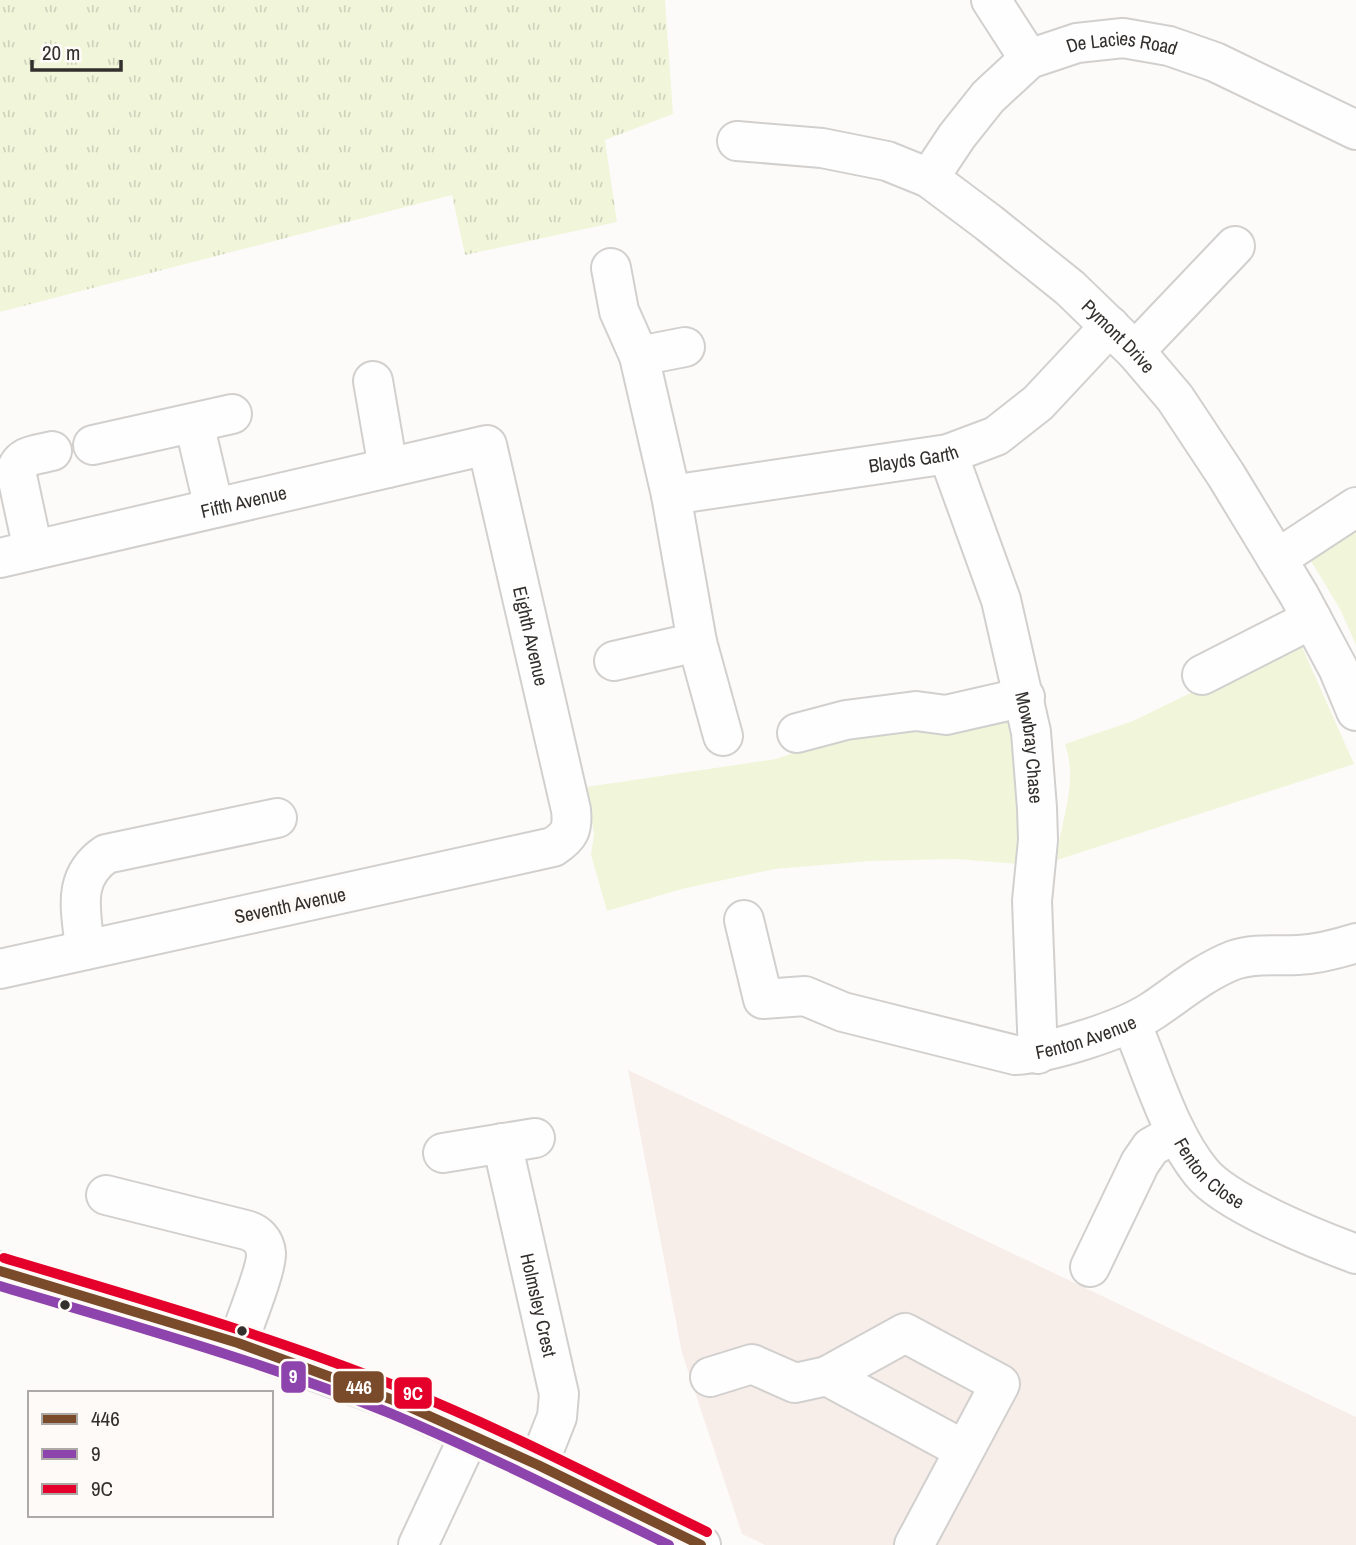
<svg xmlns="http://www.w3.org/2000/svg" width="1356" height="1545" font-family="'Archivo Narrow',sans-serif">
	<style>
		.built { fill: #f8eee9 }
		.grass { fill: #f1f6db }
		.park { fill: url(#park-tufts) }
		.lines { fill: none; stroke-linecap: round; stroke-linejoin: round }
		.minor-casing { stroke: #d2d0ce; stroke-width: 42 }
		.minor { stroke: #fffefe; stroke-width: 38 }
		.bus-1-casing { stroke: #fefaf8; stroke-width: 16 }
		.bus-2-casing { stroke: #fefaf8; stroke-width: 16 }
		.bus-3-casing { stroke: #fefaf8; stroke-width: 16 }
		.bus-1 { stroke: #7a4b2a; stroke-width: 10 }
		.bus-2 { stroke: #8e44ad; stroke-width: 10 }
		.bus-3 { stroke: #e4002b; stroke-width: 10 }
		.bus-dot { fill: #322f2d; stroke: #fefaf8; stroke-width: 2.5 }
		.labels { text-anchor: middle; stroke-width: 7; stroke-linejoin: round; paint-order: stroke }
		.street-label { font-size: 19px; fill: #322f2d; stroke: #fefaf8 }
		.line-badge { stroke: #fefaf8; stroke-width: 2.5 }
		.badge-label { font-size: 19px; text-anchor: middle; font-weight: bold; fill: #fff }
	</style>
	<defs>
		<pattern id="park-tufts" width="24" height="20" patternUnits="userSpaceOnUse" patternTransform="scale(1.75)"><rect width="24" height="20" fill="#f1f6db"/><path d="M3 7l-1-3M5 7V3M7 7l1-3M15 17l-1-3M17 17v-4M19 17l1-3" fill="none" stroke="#cfd3bc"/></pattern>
	</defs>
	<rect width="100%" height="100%" fill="#fdfbf9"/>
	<polygon class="built" points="628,1070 1356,1417 1356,1545 765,1545 742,1534 682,1353"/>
	<g class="grass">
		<polygon points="1356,524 1356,645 1340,609 1308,556"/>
		<path d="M1299,640L1354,764L1057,860C1060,818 1079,786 1065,744L1133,721Z"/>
		<polygon points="1009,718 1018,750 1017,864 956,859 870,861 775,869 682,889 607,911 591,855 594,834 586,787 776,759 841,736"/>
	</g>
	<polygon class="park" points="0,0 665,0 673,114 605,140 617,222 465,255 452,195 0,312"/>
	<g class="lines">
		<g class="minor-casing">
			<g id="minor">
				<polyline points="991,0 1029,59"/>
				<path id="s1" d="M737,141L822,148L887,161L929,178L989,223L1070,288L1135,351L1175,398L1226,475L1299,595L1338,668L1356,711"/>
				<path id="s2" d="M929,178L957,136L988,97L1029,59L1077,43L1123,38L1169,46L1215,62L1356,130"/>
				<polyline points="611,268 619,311 639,356 671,495 697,642 723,736"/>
				<polyline points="1135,351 1235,246"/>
				<polyline points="639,356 685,347"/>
				<polyline points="373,381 388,468"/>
				<polyline points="194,423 214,508"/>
				<polyline points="93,445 232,414"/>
				<path id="s3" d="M948,454L1001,600L1031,732L1037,808L1038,840L1032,901L1038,1054"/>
				<path id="s4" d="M671,495L948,454L996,436L1038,403L1110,326"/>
				<path d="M33,550L16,471C21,454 37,455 52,451"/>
				<path id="s5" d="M0,558L487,445L571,810C573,829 570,836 553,847L0,969"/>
				<polyline points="1277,559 1356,507"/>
				<polyline points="614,661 697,642"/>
				<polyline points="1202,675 1312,619"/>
				<polyline points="797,733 846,720 916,711 946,715 1025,697"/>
				<path id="s6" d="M744,920L763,999L805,996L843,1012L1015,1055C1050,1053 1123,1030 1152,1011C1179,993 1203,972 1234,960C1254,953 1277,956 1298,955C1318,954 1337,949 1356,943"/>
				<path d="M85,950C82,912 70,879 106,854L277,818"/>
				<path id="s7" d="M1131,1023C1152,1071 1168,1131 1201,1172C1225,1203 1318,1240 1356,1254"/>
				<path id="s8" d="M502,1143L559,1394L557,1417L538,1465"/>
				<polyline points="443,1153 535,1138"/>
				<path d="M106,1195L246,1230C257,1233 265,1241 266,1253C267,1269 244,1324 238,1343"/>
				<polyline points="1090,1267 1140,1163 1151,1147 1176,1133"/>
				<polyline points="0,1271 238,1343 396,1401 538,1465 701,1545"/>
				<polyline points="710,1377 752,1364 795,1383 827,1376"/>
				<polyline points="418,1545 470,1434"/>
				<polyline points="914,1545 1000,1384 905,1333 827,1376 964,1450"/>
			</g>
		</g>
		<use href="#minor" class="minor"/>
		<g class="bus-1-casing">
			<polyline id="bus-1" points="0,1271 238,1343 396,1401 538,1465 701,1545"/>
		</g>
		<g class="bus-2-casing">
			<path id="bus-2" d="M0,1286C131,1325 265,1362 392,1414C486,1454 578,1500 669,1545"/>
		</g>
		<g class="bus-3-casing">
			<path id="bus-3" d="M4,1258C137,1298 272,1336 401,1388C505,1430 606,1483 707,1532"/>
		</g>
		<use href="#bus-1" class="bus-1"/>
		<use href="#bus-2" class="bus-2"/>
		<use href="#bus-3" class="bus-3"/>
	</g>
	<g class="bus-dot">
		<circle cx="65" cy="1305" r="6"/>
		<circle cx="242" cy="1331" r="6"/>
	</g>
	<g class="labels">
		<g class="street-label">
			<text dy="7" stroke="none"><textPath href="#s2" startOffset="252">De Lacies Road</textPath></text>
			<text dy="7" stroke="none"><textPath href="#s1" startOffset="444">Pymont Drive</textPath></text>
			<text dy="7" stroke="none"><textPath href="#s4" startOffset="245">Blayds Garth</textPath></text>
			<text dy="7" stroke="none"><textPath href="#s5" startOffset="250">Fifth Avenue</textPath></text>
			<text dy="7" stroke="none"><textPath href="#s5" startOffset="696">Eighth Avenue</textPath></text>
			<text dy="7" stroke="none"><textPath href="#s3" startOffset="306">Mowbray Chase</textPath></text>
			<text transform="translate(290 905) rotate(-12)" y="7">Seventh Avenue</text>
			<text dy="7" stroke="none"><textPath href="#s6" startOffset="415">Fenton Avenue</textPath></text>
			<text dy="7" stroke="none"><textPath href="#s7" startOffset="172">Fenton Close</textPath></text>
			<text dy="7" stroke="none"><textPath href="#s8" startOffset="166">Holmsley Crest</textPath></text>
		</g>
	</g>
	<g class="line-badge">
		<rect x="280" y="1360" width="27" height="34" rx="7" fill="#8e44ad"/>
		<rect x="332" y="1370" width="53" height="34" rx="7" fill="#7a4b2a"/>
		<rect x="393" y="1376" width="40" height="34" rx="7" fill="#e4002b"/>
	</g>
	<g class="badge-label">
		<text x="293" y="1383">9</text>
		<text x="359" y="1394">446</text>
		<text x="413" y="1400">9C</text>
	</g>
	<rect x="28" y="1391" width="245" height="126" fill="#fefaf8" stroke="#aca9a7" stroke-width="2"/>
	<rect x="42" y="1414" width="35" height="10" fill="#7a4b2a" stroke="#aca9a7" stroke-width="2"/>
	<text x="91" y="1426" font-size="21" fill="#322f2d">446</text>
	<rect x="42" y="1449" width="35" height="10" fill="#8e44ad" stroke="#aca9a7" stroke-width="2"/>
	<text x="91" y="1461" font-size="21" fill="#322f2d">9</text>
	<rect x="42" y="1484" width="35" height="10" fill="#e4002b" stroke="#aca9a7" stroke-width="2"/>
	<text x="91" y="1496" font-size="21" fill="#322f2d">9C</text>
	<path d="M32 60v10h89v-10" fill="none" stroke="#322f2d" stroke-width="3.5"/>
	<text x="42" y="60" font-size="21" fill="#322f2d" stroke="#fefaf8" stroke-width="5" paint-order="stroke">20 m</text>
</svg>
